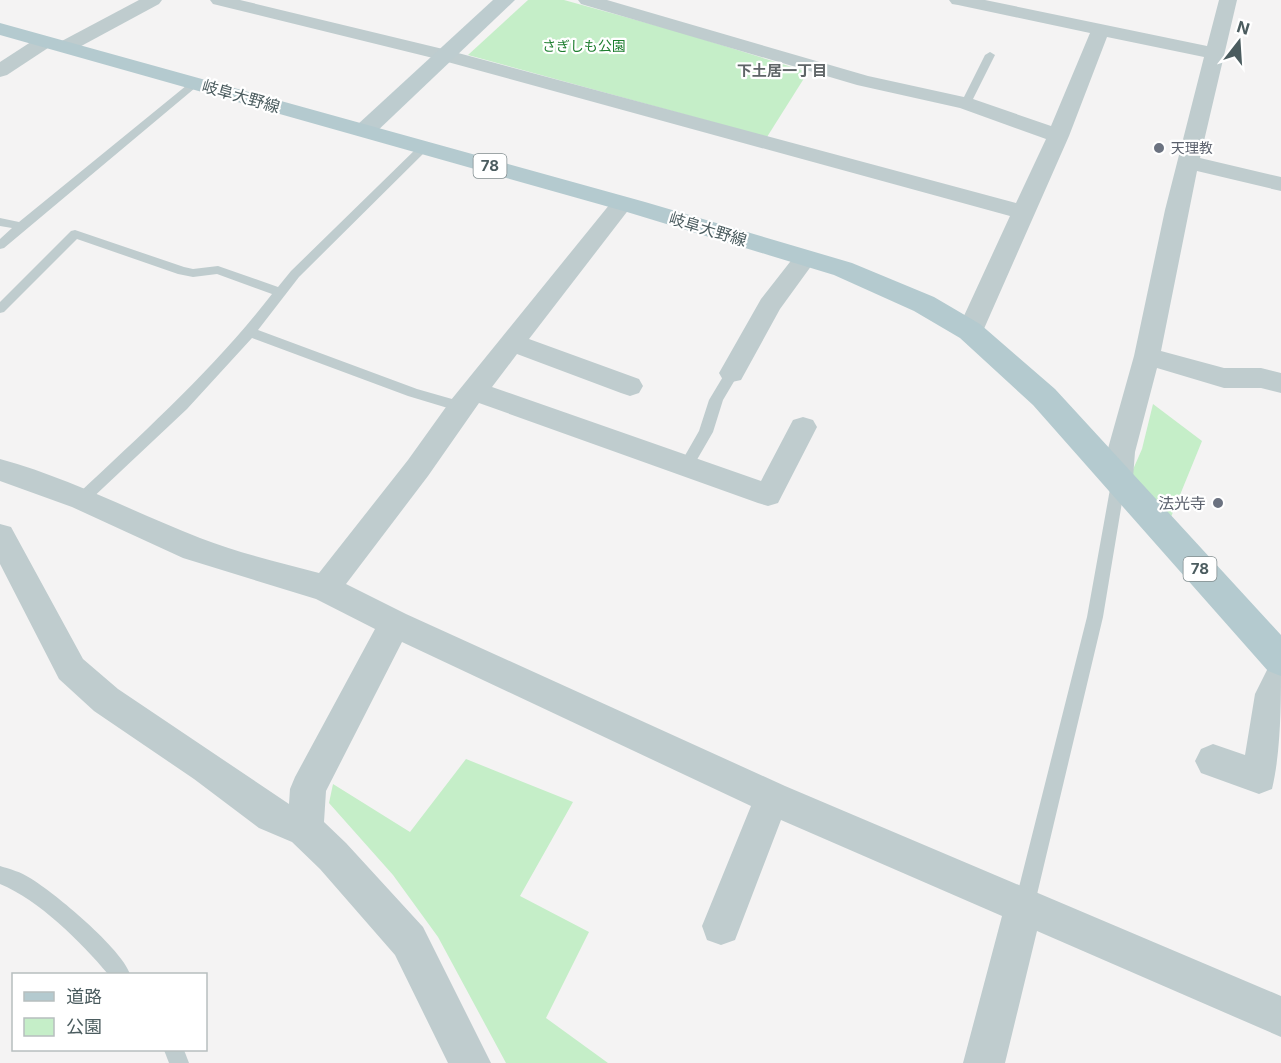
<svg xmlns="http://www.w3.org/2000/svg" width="1281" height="1063" font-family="Inter,'Noto Sans JP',sans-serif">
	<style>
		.green { fill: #c5eec8 }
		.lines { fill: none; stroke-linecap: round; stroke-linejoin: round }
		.lane { fill: #bfccce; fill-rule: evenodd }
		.street { fill: #bfccce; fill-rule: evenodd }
		.secondary { fill: #bdcccf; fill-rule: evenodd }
		.primary { fill: #b4cacf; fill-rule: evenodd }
		.worship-dot { fill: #6b7280; stroke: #fff; stroke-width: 2 }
		.labels { text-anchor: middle; stroke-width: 4.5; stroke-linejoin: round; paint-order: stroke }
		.far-park-label { font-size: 14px; fill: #1e7e2f; stroke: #fff }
		.far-worship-label { font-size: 14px; fill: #5b616d; stroke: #fff; text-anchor: start }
		.far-neighbourhood-label { font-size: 15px; font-weight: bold; fill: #5f6567; stroke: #fff }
		.shield { fill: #fff; stroke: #818d8f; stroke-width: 1.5 }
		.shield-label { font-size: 15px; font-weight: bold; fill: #4b5c5f }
		.street-label { font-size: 16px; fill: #4b5c5f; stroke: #fff }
		.worship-label { font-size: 16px; fill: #5b616d; stroke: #fff; text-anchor: end }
	</style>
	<rect width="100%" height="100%" fill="#f4f3f3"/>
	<g class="green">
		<polygon points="528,0 564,0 683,33 808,72 767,137 468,55"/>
		<polygon points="1153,404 1202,441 1171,517 1131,474 1142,449"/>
		<polygon points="466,759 573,802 520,896 589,932 546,1018 608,1063 506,1063 438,937 393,875 329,803 333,784 410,832"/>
	</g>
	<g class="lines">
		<g class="lane">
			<polygon points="990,52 995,55 971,103 962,105 961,103 985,55"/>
			<polygon points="192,81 201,83 4,248 0,249 0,239 12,228 0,226 0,218 19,222"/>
			<path d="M424,144L428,145V149L299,277L258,330L417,389L466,403L468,407L466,411L461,412L408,396L252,338L187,409L87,503H77L75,499L77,495C145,431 215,368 272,294L217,274L193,277L178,274L77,239L4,312L0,313V302L71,231L75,230L184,267L193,269L218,266L278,287L291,271L420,145Z"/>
			<polygon points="732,368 739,373 723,400 713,432 691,470 681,470 679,466 699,431 709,400 727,370"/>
			<polygon points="1119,472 1124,474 1126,478 1103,617 1034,907 1031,914 1024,917 1017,914 1014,907 1087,617 1112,478 1114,474"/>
			<path d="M0,866C10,869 21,872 30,878C55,893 122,949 130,974H108C81,942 39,900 0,884Z"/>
			<polygon points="164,1050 184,1050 189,1063 169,1063"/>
		</g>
		<g class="street">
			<polygon points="139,0 162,0 159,4 72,51 58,51 55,47 58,43"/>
			<polygon points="210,0 240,0 447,50 1016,203 1046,139 960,108 857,85 581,4 578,0 607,0 868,76 973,99 1051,126 1090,33 958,5 952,4 949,0 985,0 1207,46 1219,0 1237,0 1200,158 1281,177 1281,191 1197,171 1161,351 1224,368 1261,368 1281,373 1281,393 1261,388 1224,388 1157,368 1135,452 1133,478 1129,486 1119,489 1109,486 1105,478 1107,452 1134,356 1165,210 1204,57 1107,37 1069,136 983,331 979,337 970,340 961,337 957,331 1010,216 433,58 213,4"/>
			<polygon points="44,36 51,38 54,42 51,46 7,75 0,77 0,62 37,38"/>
			<path d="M622,197L630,199L633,204L529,339L639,379L643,386L639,393L630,396L621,393L517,354L492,387L761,481L793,420L803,417L813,420L817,427L778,503L768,506L758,503L479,403L428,476L346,584L406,614L785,786L1281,996V1037L1037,931L1005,1063H963L1002,916L781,820L735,940L721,945L707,940L702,926L751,806L402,642L326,791L324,822L346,843L423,927L491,1063H448L395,955L320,869L292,842L259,828L194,779L94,711L59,679L0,564V524L11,527L83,659L118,689L289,804L290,789L295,777L375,629L316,599L183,558L72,507L0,481V459C70,478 133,512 200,538C238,553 279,562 319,573L408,460L451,400L614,199Z"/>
			<polygon points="805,250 813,253 817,258 780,309 741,380 732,382 723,380 719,373 761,299 797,253"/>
			<path d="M1281,662C1281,703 1281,751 1272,789L1259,794L1201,773L1195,761L1201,749L1213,744L1245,755L1255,694L1269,666Z"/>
		</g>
		<polygon class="secondary" points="493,0 515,0 373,135 365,137 357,135 353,130 357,125"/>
		<polygon class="primary" points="0,23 645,202 852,263 934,297 980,324 1055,389 1281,635 1281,676 1268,671 1033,405 960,338 914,311 834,275 627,212 0,35"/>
	</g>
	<g class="worship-dot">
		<circle cx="1159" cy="148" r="6"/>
		<circle cx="1218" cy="503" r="6"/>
	</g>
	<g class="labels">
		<g class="far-park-label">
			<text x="584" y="51">さぎしも公園</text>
		</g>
		<g class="far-worship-label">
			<text x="1171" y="153">天理教</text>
		</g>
		<g class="far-neighbourhood-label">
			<text x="782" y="76">下土居一丁目</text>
		</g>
		<g class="shield">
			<rect x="473.5" y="154" width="33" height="24" rx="4.5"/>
			<rect x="1183.5" y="557" width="33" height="24" rx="4.5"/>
		</g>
		<g class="shield-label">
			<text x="490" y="171">78</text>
			<text x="1200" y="574">78</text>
		</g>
		<g class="street-label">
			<text transform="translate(241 96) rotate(16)" y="6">岐阜大野線</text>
			<text transform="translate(708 229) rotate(17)" y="6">岐阜大野線</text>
		</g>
		<g class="worship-label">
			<text x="1206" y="509">法光寺</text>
		</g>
	</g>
	<rect x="12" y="973" width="195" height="78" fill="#ffffff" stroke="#b7bebf" stroke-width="1.5"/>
	<rect x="24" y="992" width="30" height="9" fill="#b4cacf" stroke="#b7bebf" stroke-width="1.5"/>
	<text x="66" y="1003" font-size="18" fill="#4b5c5f">道路</text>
	<rect x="24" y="1018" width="30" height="18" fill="#c5eec8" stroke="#b7bebf" stroke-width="1.5"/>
	<text x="66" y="1033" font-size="18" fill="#4b5c5f">公園</text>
	<g transform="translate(1239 42) rotate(17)" stroke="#ffffff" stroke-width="4.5" paint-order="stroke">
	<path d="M0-4.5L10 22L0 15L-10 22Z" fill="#4b5c5f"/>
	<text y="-9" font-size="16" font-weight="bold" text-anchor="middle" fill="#4b5c5f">N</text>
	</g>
</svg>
